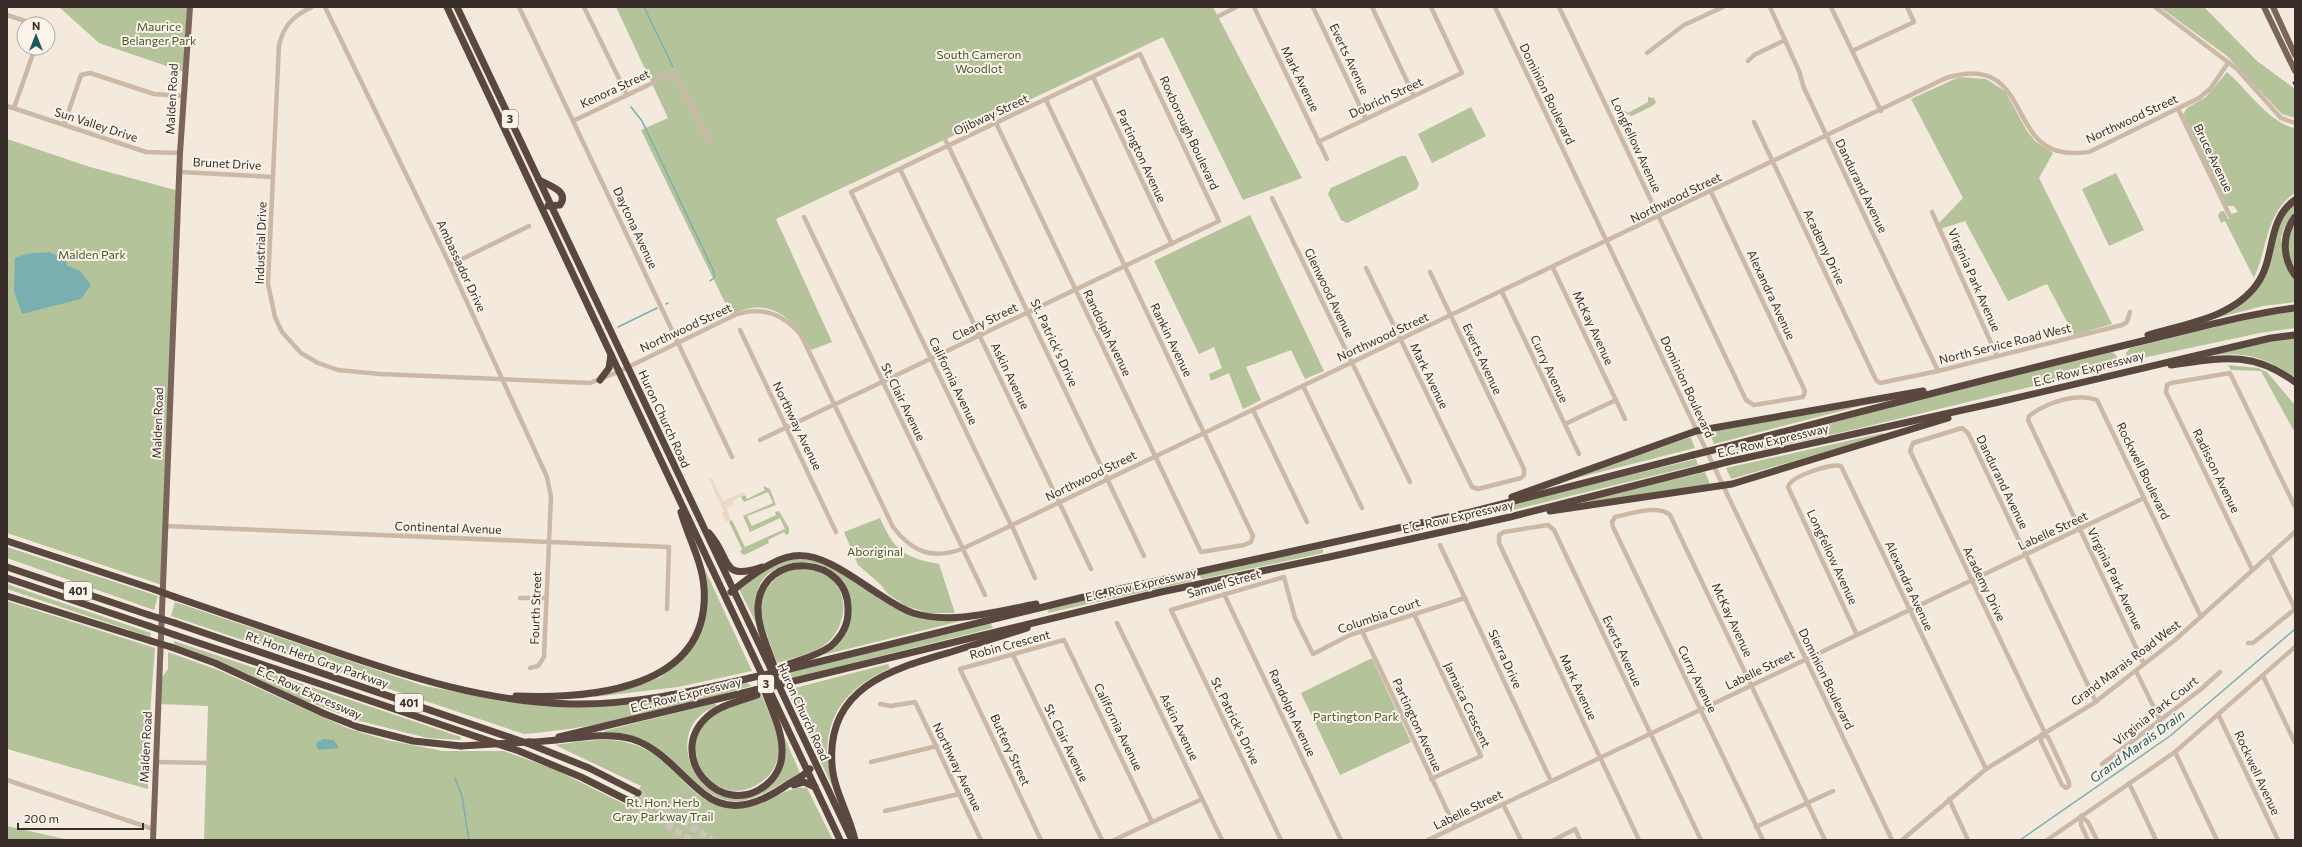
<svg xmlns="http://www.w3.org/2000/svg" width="2302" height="847" font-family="Commissioner,sans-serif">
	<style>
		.green { fill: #b5c39b }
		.plaza { fill: #ecdac3 }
		.water { fill: #7aafb2 }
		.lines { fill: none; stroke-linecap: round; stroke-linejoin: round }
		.stream { stroke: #7aafb2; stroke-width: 1.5 }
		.highway-tunnel { stroke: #cec3b8; stroke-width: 7; stroke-dasharray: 7 3.5; stroke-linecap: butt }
		.minor { stroke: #ccb8a7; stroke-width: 4.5 }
		.major { stroke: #7b6459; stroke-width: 6 }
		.highway { stroke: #5a473f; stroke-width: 7 }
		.rail-casing { stroke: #382d28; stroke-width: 3 }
		.rail { stroke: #fbf3e9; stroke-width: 1.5; stroke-dasharray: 4.5; stroke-linecap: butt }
		.highway-bridge { stroke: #5a473f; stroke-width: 7 }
		.labels { text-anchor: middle; stroke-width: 4; stroke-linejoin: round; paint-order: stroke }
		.shield { fill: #fbf3e9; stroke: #726862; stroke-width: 1 }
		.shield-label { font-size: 11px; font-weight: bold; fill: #382d28 }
		.park-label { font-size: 12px; fill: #47582b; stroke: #fbf3e9 }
		.street-label { font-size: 12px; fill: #382d28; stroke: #fbf3e9 }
		.water-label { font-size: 13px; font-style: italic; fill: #1b575c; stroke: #fbf3e9 }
	</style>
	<rect width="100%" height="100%" fill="#f3e9dc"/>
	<g class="green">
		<polygon points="59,7 189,7 184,72 99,43"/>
		<path d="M616,7H1213L1302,178L1243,200L1163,37L776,219L832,342L811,350C794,318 769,295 731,315L641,130L668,118Z"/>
		<polygon points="2160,7 2204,7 2257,61 2295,89 2295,118 2282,114 2227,56"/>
		<path d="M2227,72C2246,88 2270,124 2295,128V193C2265,213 2268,248 2254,278L2225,221L2221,223L2218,216L2220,212L2224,211L2228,219L2232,217L2231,214L2238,212L2234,206H2228L2225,203L2183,114L2187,108L2206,97Z"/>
		<polygon points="1959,77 1986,79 2005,91 2027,131 2035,141 2053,153 2039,178 2112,324 2074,335 2047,284 2008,301 1965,221 1940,229 1938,224 1963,198 1911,99"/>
		<polygon points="1648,97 1654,98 1656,102 1654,105 1632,116 1624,113 1624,110 1628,113 1648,102"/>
		<polygon points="1471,107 1486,136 1432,163 1418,134"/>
		<polygon points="7,139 90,167 179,191 162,585 7,533"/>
		<polygon points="1401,156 1406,156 1419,184 1417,189 1347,223 1341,220 1328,194 1331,188"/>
		<polygon points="2116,173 2144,230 2109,246 2082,189"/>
		<polygon points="2295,203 2295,211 2284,228 2281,238 2285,265 2295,279 2295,302 2263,306 2213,319 2253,292 2280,220"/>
		<polygon points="1250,215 1324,371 1305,379 1291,350 1246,367 1261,400 1243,409 1229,373 1211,381 1209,374 1222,368 1214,347 1199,354 1154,261"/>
		<path d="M2295,223V269C2285,256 2287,235 2295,223Z"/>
		<polygon points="2295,311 2295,328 2260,333 2133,360 2127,359 2126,353 2130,348 2257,317"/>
		<path d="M2295,337V377C2259,354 2242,351 2199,357L2223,350Z"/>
		<polygon points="2112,352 2116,355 2118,361 2116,366 1852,430 1724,458 1723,453 1935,395"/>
		<polygon points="2228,365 2258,368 2267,372 2295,405 2295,433 2261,371 2231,370"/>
		<polygon points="1862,404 1860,406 1714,444 1709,432"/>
		<polygon points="1883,433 1884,435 1731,479 1726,468"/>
		<polygon points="1688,438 1691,438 1695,448 1569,480"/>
		<polygon points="1696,459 1698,465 1500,513 1496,510 1498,507"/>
		<polygon points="1705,472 1710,484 1585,503 1584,501"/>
		<polygon points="763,486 770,489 776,505 747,516 752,526 776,515 775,512 779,511 789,528 789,533 786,535 784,532 768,540 769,543 744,555 740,552 742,549 729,522 732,520 745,547 785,529 780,518 750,532 743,516 773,503 768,492 744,502 741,497 745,495 747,499 765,490"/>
		<polygon points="1490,509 1491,515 1394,535"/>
		<path d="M880,518C894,550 904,558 939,564L955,613H928L906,606L888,594L880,584L858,565L844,532Z"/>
		<polygon points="7,547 158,596 154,610 7,558"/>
		<polygon points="1323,549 1323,553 1202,579 1199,575 1240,564"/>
		<path d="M801,557L828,564L894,608L965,620L823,655V653L835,646L850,615C846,606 840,580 833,573C815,554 772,561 760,584C754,597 754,611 757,625L739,589C758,576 777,559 801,557Z"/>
		<polygon points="700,559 752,671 678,687 594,697 593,694 640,685 661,677 674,666 702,621"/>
		<path d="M807,567C814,570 824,572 829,577C851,594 846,628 826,644C812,654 793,658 777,663L764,627L760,606L765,590L782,572Z"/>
		<polygon points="1192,574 1194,577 1192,581 1048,613 1049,608"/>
		<polygon points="7,584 151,633 150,637 7,589"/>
		<path d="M7,601L155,648C151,695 148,741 148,789L7,749Z"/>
		<path d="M175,602L421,685L506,702L562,706H604L675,698L747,682L751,686C677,707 600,728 524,734L171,616Z"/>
		<polygon points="990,622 993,628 792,678 790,672"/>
		<polygon points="174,641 461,737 460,740 427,738 356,720 301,699 215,659 174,646"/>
		<path d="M168,652L218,670L347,728L386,740L443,751H504L554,769L628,806L641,786L555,745C598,739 633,732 668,766C684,781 698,800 721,806C757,816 782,784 807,788L833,840H204L208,706L159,704L160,680L168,669Z"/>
		<polygon points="1372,658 1411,742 1340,775 1301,693"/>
		<path d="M888,664L890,668C853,686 829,706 827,751C827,763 832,778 834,790L787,690Z"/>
		<path d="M762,696C768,713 780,733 779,751C779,760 773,772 766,778C720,820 664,748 714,715C728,705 746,701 762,696Z"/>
		<path d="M715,703L717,706C712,708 707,710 703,713C665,743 702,810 747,796C758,793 771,779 780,772L783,734L800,773C752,800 733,819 687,775C674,763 662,750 647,742C635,737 617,736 605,734L604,731Z"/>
		<polygon points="7,826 69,840 7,840"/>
	</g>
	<polygon class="plaza" points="712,478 723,501 744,492 745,495 733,501 734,505 727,508 731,521 725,521 722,513 724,512 709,479"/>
	<g class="water">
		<polygon points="49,252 66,260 67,266 79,270 91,285 81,299 22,314 14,291 15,258 26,254"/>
		<polygon points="323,739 334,740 339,748 318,750 316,743"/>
	</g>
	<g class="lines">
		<g class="stream">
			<polyline points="644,7 673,67"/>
			<polyline points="631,107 642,121 714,272 714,278 710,281"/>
			<polyline points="666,304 668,303"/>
			<polyline points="618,327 657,308"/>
			<polyline points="455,778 462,796 469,840"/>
			<polyline points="2020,840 2170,736 2295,629"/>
		</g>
		<g class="highway-tunnel">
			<polyline points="638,793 712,840"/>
			<polyline points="631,802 691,840"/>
		</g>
		<g class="minor">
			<path d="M312,7C293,16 284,25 279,45L268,284L275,317L282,332L301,353L318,363L338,370L380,374L590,383L618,372L737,314C764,306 784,315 801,335L893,527C912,552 932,560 962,549L1946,78C2026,53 2009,138 2058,151C2069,154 2078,153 2089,152L2199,98L2210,89L2228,63"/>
			<polyline points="325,7 450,265 547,477 551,497 544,657 538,666 530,668"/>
			<polyline points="519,7 732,457"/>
			<polyline points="584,7 627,95"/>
			<polyline points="1254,7 1327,159"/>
			<polyline points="1313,7 1366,119"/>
			<polyline points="1372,7 1414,96"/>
			<polyline points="1495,7 1892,840"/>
			<polyline points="1559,7 1746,400 1754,405 1803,397 1805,391 1711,192"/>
			<polyline points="1770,7 1799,71 1804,88 1938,371"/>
			<polyline points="1831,7 1881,111"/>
			<polyline points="2155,7 2237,69 2281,118 2295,123"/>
			<polyline points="7,15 34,24"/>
			<polyline points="1219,16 1236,7"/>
			<polyline points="1852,51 1914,22 1907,7"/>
			<polyline points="1647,53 1684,25 1723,7"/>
			<polyline points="1748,61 1754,55 1785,40"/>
			<polyline points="1093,77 1172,244"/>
			<polyline points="7,106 146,152 180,153"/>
			<polyline points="14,108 35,48"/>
			<polyline points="2178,109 2230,216"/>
			<polyline points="573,121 667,76 676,76 710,143"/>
			<polyline points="1754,122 1876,380 1880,383 1938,371 2122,325 2127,322 2130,312"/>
			<polyline points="996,123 1201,552 1244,545 1251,542 1253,536 1046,100"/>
			<polyline points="64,125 81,75 90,73 154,94 183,96"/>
			<polyline points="945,139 1144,556"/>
			<polyline points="1318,142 1462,73 1431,7"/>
			<polyline points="900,169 1091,569"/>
			<polyline points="180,172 273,177"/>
			<polyline points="1272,198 1410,482"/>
			<polyline points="1932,212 1997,356"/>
			<polyline points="804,217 985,595"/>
			<polyline points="450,265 529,226"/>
			<polyline points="1366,268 1472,487 1478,489 1521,478 1524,475 1524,469 1430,272"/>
			<polyline points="1553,268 1625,419"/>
			<polyline points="1502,292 1579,454"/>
			<polyline points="740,330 836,532"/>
			<polyline points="1303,386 1362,508"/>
			<polyline points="1253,410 1307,522"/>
			<polyline points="1565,424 1616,400"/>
			<polyline points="760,440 829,407 838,403 1219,221 1140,54 851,192 1011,525 1013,528 1035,578"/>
			<polyline points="165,526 669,547 667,609"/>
			<polyline points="1440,545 1551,781"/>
			<polyline points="2269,555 2295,609"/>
			<polyline points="2252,569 2166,392 2167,385 2171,383 2230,373 2295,507"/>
			<polyline points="1224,594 1341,840"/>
			<polyline points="520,598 546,598"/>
			<polyline points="1414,614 1481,756 1431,779"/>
			<polyline points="1117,623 1222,840"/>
			<polyline points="1362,631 1455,827"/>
			<path d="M1857,635L1788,487C1791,476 1831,463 1841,466L1986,769"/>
			<polyline points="2248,643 2253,643 2295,609"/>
			<polyline points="1013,655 1102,840"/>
			<path d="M2144,664L2028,420L2029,416C2046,403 2076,392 2097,400L2201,617"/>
			<polyline points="2136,671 2160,720"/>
			<polyline points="2263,676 2295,743"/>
			<polyline points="880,704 891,706 915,702 981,840"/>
			<polyline points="2218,714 2278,840"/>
			<polyline points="2045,733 1910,451 1913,443 1962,428 1968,433 2096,702"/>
			<polygon points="2042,734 2048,737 2069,782 2069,786 2066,788 2062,785 2041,741"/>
			<polyline points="2175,752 2217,840"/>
			<polyline points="156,762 209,763"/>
			<polyline points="871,762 937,746"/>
			<polyline points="2102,764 2200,690 2220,672"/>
			<polyline points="7,780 153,829"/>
			<polyline points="2129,783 2156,840"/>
			<polyline points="1949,799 1968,840"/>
			<polyline points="1503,804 1521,840"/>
			<polyline points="885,811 959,794"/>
			<polyline points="2081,816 2088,822 2097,840"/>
			<polyline points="2081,816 2081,825 2088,840"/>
			<polyline points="1756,827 1833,791"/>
			<polyline points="1041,840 960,669 1064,640 1152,822"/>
			<polyline points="1114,840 1202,799"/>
			<polyline points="1281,840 1171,610 1284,577 1295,618 1313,654 1350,635 1465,598"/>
			<polyline points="1428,840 2144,498"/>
			<polyline points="1554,840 1575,829 1580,840"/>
			<polyline points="1639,840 1499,543 1499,535 1504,532 1548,525 1554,530 1701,840"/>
			<path d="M1763,840L1613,527L1612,522L1615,517C1630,514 1658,504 1670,515L1825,840"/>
			<polyline points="1902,840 1986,769 2094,703 2175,640 2295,532"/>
			<polyline points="2047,840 2175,752 2295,647"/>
		</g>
		<g class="major">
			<polyline points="2264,7 2295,71"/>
			<polyline points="2273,7 2295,55"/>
			<polyline points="153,840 180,153 190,7"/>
		</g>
		<g class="highway">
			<polyline points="447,7 840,840"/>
			<polyline points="457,7 852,840"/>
			<path d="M539,180C548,185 570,191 560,205L548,206"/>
			<path d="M2295,217C2282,234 2282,258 2295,275"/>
			<path d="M2148,335C2184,324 2233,318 2257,284C2276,258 2266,220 2295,200"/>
			<path d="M2171,365C2221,358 2252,350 2295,382"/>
			<polyline points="600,380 609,368 611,355"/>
			<path d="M1721,448C1864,411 2007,373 2151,339C2199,328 2246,314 2295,308"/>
			<polyline points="1727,462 1999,402 2271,338 2295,335"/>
			<polyline points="1512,497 1696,431 1923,391"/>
			<polyline points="1550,511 1732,484 1948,418"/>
			<path d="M709,533C732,558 719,582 762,567"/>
			<polyline points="7,541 153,589"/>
			<polyline points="7,567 149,615"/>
			<polyline points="7,578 149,626"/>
			<path d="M731,592C793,542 808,546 871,589C885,598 898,608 913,613C952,625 998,611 1036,604"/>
			<polyline points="7,596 151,641"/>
			<path d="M175,597C227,615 278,632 330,650C409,677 486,702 571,704C632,705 691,692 750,678"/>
			<polyline points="175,623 532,745 589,768 638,793"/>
			<polyline points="175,635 519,751 581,777 631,802"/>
			<polyline points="171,647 215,663 325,714 358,727 413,741 461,746"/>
			<polyline points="785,670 1088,596 1471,512 1693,455"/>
			<path d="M776,673C770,651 757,629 758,606C762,549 851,554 848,612C848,625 841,637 831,646C817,656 799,660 784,666"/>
			<polyline points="790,682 1161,592 1329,557 1510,517 1700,469"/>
			<path d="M757,695C740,701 720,705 707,717C664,756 722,821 766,785C776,777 782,765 782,753C783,730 770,708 763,686"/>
			<path d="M516,696C590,699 711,690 704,588C702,561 688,537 681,512"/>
			<polyline points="559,737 755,690"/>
			<path d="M529,742C562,742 600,730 632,739C663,749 680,776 704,794C733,817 764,801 790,783C797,779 805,775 810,769"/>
			<polyline points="794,785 804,782 815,787"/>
			<path d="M855,840C849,814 834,791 832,765C826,687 892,669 951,652C977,644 1001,636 1027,628"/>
		</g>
		<g class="rail-casing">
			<polyline id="rail" points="2294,83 2295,84"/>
		</g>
		<use href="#rail" class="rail"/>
		<g class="highway-bridge">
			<polyline points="1693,455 1721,448"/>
			<polyline points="1700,469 1727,462"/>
			<polyline points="153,589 175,597"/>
			<polyline points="149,615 175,623"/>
			<polyline points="149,626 175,635"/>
			<polyline points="151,641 171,647"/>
			<polyline points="750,678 785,670"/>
			<polyline points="755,690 790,682"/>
			<polyline points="461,746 529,742"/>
		</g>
	</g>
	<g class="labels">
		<g class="shield">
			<rect x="502" y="110" width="16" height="18" rx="3"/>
			<rect x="64" y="582" width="28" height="18" rx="3"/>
			<rect x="758" y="675" width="16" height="18" rx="3"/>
			<rect x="395" y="694" width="28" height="18" rx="3"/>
		</g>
		<g class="shield-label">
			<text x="510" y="123">3</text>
			<text x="78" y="595">401</text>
			<text x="766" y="688">3</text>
			<text x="409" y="707">401</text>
		</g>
		<g class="park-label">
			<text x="159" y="31">Maurice<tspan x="159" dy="14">Belanger Park</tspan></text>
			<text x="979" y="59">South Cameron<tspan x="979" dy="14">Woodlot</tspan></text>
			<text x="92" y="259">Malden Park</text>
			<text x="875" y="556">Aboriginal</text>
			<text x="1356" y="721">Partington Park</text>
			<text x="663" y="807">Rt. Hon. Herb<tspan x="663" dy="14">Gray Parkway Trail</tspan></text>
		</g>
		<g class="street-label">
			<text transform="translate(1349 59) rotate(65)" y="4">Everts Avenue</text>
			<text transform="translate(1300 79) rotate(64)" y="4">Mark Avenue</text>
			<text transform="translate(615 89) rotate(-25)" y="4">Kenora Street</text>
			<text transform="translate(1547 94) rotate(64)" y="4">Dominion Boulevard</text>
			<text transform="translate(1386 98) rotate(-25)" y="4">Dobrich Street</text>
			<text transform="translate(172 99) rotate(-87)" y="4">Malden Road</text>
			<text transform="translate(991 115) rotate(-25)" y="4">Ojibway Street</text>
			<text transform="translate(2132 119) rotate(-25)" y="4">Northwood Street</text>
			<text transform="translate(96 125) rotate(18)" y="4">Sun Valley Drive</text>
			<text transform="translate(1189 133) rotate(65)" y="4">Roxborough Boulevard</text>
			<text transform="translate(1636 145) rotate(65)" y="4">Longfellow Avenue</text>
			<text transform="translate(1141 156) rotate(65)" y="4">Partington Avenue</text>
			<text transform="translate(2213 158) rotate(64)" y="4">Bruce Avenue</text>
			<text transform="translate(227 164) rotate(3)" y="4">Brunet Drive</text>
			<text transform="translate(1861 186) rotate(64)" y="4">Dandurand Avenue</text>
			<text transform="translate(1676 198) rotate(-26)" y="4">Northwood Street</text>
			<text transform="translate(635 228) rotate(65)" y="4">Daytona Avenue</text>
			<text transform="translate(261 243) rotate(-88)" y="4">Industrial Drive</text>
			<text transform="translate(1824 247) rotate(65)" y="4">Academy Drive</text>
			<text transform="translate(461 266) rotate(65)" y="4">Ambassador Drive</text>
			<text transform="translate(1974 280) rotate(66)" y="4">Virginia Park Avenue</text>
			<text transform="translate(1329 293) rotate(64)" y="4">Glenwood Avenue</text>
			<text transform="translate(1771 295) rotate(65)" y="4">Alexandra Avenue</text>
			<text transform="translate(985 322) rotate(-26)" y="4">Cleary Street</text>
			<text transform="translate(686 328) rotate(-25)" y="4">Northwood Street</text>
			<text transform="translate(1593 328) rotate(65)" y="4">McKay Avenue</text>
			<text transform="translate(1107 333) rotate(64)" y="4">Randolph Avenue</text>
			<text transform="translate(1383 337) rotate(-25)" y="4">Northwood Street</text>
			<text transform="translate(1171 340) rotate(64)" y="4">Rankin Avenue</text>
			<text transform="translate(1054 343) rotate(65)" y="4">St. Patrick's Drive</text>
			<text transform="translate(2005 344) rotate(-14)" y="4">North Service Road West</text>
			<text transform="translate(1482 359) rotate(65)" y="4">Everts Avenue</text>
			<text transform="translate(1549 369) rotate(65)" y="4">Curry Avenue</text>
			<text transform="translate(2089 369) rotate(-14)" y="4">E.C. Row Expressway</text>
			<text transform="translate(1010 376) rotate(64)" y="4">Askin Avenue</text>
			<text transform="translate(1429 376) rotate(64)" y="4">Mark Avenue</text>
			<text transform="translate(953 381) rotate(64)" y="4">California Avenue</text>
			<text transform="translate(1687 387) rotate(65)" y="4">Dominion Boulevard</text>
			<text transform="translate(903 402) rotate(64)" y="4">St. Clair Avenue</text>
			<text transform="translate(664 419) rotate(65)" y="4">Huron Church Road</text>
			<text transform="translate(158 423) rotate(-88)" y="4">Malden Road</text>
			<text transform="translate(797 426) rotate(64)" y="4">Northway Avenue</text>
			<text transform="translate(1773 441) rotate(-13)" y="4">E.C. Row Expressway</text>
			<text transform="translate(2143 471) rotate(64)" y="4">Rockwell Boulevard</text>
			<text transform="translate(2216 471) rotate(64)" y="4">Radisson Avenue</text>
			<text transform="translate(1091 476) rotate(-26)" y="4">Northwood Street</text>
			<text transform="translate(2002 482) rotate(64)" y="4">Dandurand Avenue</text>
			<text transform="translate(1458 517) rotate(-13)" y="4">E.C. Row Expressway</text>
			<text transform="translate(448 528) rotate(2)" y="4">Continental Avenue</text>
			<text transform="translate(2053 531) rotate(-25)" y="4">Labelle Street</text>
			<text transform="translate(1832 557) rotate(65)" y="4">Longfellow Avenue</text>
			<text transform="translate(2115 579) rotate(64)" y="4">Virginia Park Avenue</text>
			<text transform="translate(1224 584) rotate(-16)" y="4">Samuel Street</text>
			<text transform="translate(1984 584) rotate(64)" y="4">Academy Drive</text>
			<text transform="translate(1141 585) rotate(-13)" y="4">E.C. Row Expressway</text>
			<text transform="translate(1909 586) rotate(65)" y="4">Alexandra Avenue</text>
			<text transform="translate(536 608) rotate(-88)" y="4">Fourth Street</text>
			<text transform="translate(1379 616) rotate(-19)" y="4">Columbia Court</text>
			<text transform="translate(1732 620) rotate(65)" y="4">McKay Avenue</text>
			<text transform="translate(1010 645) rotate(-15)" y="4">Robin Crescent</text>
			<text transform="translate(1622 651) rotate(65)" y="4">Everts Avenue</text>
			<text transform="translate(1505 659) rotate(65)" y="4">Sierra Drive</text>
			<text transform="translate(317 660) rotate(19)" y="4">Rt. Hon. Herb Gray Parkway</text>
			<text transform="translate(2126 663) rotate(-37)" y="4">Grand Marais Road West</text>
			<text transform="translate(1760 670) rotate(-26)" y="4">Labelle Street</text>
			<text transform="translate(1697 679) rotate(64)" y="4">Curry Avenue</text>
			<text transform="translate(1826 679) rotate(64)" y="4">Dominion Boulevard</text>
			<text transform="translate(1578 687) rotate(65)" y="4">Mark Avenue</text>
			<text transform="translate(309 693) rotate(24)" y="4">E.C. Row Expressway</text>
			<text transform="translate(686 695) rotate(-14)" y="4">E.C. Row Expressway</text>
			<text transform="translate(1467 705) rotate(65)" y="4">Jamaica Crescent</text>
			<text transform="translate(2156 711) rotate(-38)" y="4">Virginia Park Court</text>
			<text transform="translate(803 712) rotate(65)" y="4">Huron Church Road</text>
			<text transform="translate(1292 713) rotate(65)" y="4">Randolph Avenue</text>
			<text transform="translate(1235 721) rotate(64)" y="4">St. Patrick's Drive</text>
			<text transform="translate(1417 725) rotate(65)" y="4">Partington Avenue</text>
			<text transform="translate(1118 727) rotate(64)" y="4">California Avenue</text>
			<text transform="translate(1179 727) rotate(64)" y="4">Askin Avenue</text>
			<text transform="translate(1066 743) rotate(64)" y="4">St. Clair Avenue</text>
			<text transform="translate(146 747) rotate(-87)" y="4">Malden Road</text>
			<text transform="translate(1010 750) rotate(65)" y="4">Buttery Street</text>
			<text transform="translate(957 767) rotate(64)" y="4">Northway Avenue</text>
			<text transform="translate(2257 773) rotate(65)" y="4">Rockwell Avenue</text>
			<text transform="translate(1468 810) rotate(-26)" y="4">Labelle Street</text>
		</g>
		<g class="water-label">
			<text transform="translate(2137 746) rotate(-36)" y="5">Grand Marais Drain</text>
		</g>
	</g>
	<rect width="2302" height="847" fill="none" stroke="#382d28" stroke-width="16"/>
	<g transform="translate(36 36)"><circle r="19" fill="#fbf3e9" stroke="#ada49c"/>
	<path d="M0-3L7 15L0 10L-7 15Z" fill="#1b575c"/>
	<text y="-6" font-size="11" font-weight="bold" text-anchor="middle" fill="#382d28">N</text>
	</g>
	<path d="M18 823v6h125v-6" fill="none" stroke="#382d28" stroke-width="2"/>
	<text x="24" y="823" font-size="12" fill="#382d28" stroke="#fbf3e9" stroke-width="3" paint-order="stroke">200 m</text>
</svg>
